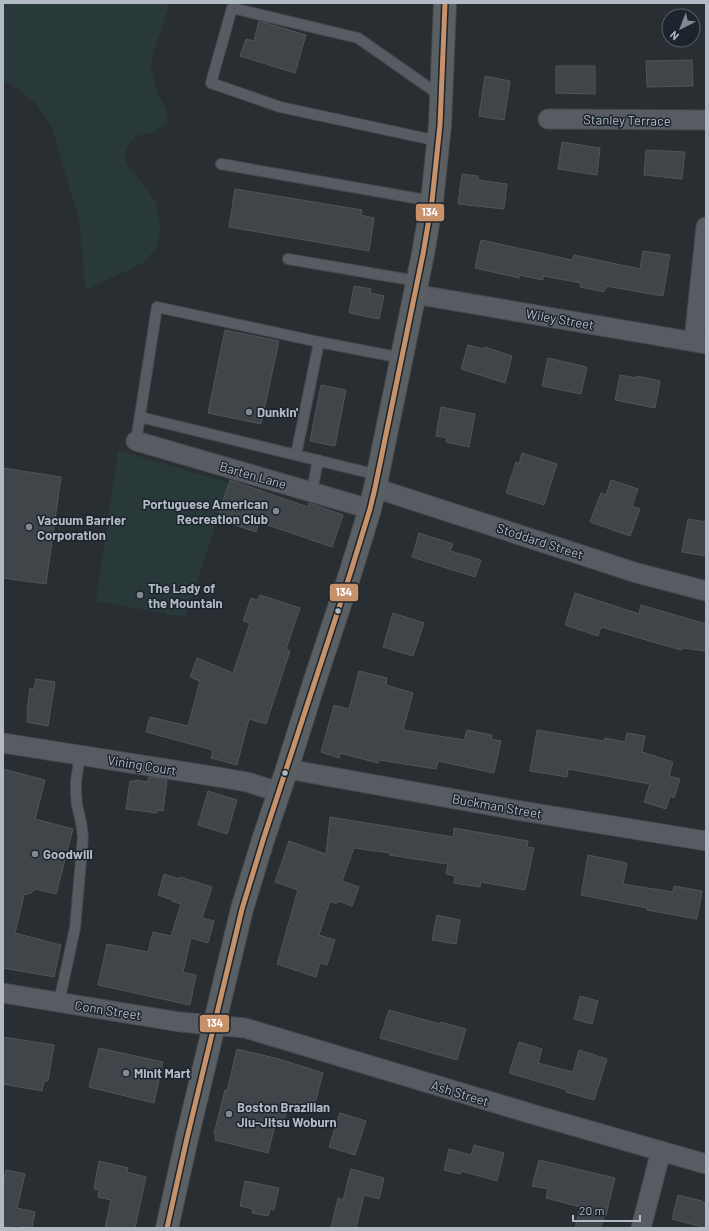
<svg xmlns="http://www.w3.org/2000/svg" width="709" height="1231" font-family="Barlow,sans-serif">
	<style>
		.green { fill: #29393a }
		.building { fill: #40454a; stroke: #50555b }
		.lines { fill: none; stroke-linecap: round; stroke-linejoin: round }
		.lane-casing { stroke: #464a4e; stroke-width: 12 }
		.street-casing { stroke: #464a4e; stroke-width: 21 }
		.primary-casing { stroke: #464a50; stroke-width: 24 }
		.lane { stroke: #585c62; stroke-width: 10 }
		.street { stroke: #585c62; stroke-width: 19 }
		.primary { stroke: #5a5f63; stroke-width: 22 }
		.bus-1-casing { stroke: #1c242d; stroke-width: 8 }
		.bus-1 { stroke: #c7916a; stroke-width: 5 }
		.poi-dot { fill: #828991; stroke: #1c242d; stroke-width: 1.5 }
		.bus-dot { fill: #b2bac4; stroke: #1c242d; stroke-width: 1.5 }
		.labels { text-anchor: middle; stroke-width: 3; stroke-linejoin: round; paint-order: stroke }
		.street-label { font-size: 13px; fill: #b2bac4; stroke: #1c242d }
		.poi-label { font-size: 13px; font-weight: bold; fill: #b2bac4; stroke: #1c242d; text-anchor: start }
		.line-badge { stroke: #1c242d; stroke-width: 1.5 }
		.badge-label { font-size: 11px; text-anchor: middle; font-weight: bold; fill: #fff }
	</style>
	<rect width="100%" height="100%" fill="#292e33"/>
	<g class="green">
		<polygon points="3,3 170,3 152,56 151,68 159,97 167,110 167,124 152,133 136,136 126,148 126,164 145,186 156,203 161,229 156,248 143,263 85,290 80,223 51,125 36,104 20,90 3,81"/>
		<polygon points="118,450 229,483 185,617 96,601"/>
	</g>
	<g class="building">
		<polygon points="259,21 306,35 295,73 240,56 246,39 254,41"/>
		<polygon points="692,60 693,86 647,87 646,61"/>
		<polygon points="556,66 595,66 595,94 556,93"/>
		<polygon points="485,76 510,81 504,120 479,116"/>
		<polygon points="562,142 600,148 597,175 558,169"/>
		<polygon points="646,150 685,152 682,179 644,175"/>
		<polygon points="462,174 478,176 478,180 507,184 504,209 458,204"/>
		<polygon points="235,189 362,210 361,215 374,218 369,251 229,227"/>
		<polygon points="481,240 572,260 574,255 640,269 643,251 670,255 663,296 606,286 604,292 580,287 581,283 543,276 543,280 519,275 519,278 475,268"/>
		<polygon points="354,286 371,289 370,293 384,296 379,319 349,313"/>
		<polygon points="225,330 279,341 261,424 208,413"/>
		<polygon points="468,345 484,349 485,347 512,356 505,383 461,369"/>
		<polygon points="548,358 587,367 581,394 542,386"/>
		<polygon points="620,375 636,378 637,376 660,381 655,408 615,400"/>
		<polygon points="321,385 346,390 335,446 310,441"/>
		<polygon points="441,407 475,414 469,447 446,442 447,438 436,436"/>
		<polygon points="522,453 557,464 544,505 506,493 516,462 519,464"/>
		<polygon points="3,468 61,477 46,584 3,578"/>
		<polygon points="230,480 308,507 309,503 343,515 332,547 259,522 256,532 217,519"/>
		<polygon points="611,480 638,489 632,506 640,509 630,536 590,522 601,493 606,495"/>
		<polygon points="688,519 706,522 706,556 682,552"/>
		<polygon points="419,533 453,544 450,551 481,560 475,577 412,557"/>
		<polygon points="575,593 639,614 641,605 706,624 706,651 682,648 681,650 601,627 598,636 565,625"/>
		<polygon points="260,595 300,608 286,649 290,651 266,724 249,719 237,765 211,758 213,750 146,732 150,717 188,726 200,681 190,677 197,658 233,673 250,623 243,621 251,598 258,600"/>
		<polygon points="393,613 424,623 413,656 383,647"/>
		<polygon points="359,671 387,678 386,685 413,693 403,730 464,740 467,730 492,735 491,739 501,741 494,773 438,761 436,769 379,760 378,763 340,753 339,758 321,752 334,705 349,709"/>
		<polygon points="36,679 55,682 48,726 27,722 28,711 27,711 30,688 34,689"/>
		<polygon points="537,730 604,741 605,738 625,742 627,733 645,736 642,752 673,762 669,776 680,779 674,798 670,796 666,809 644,802 650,784 568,769 567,777 530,771"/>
		<polygon points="3,769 45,780 35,819 73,829 56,894 36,889 31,893 24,895 15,933 61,945 54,977 3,968"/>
		<polygon points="149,777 167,780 163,811 157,810 157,813 126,809 130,781 136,781 136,780 147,782"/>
		<polygon points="208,791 237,800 227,834 198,825"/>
		<polygon points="330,817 453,837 454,828 528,841 527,847 534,848 525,890 481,882 480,887 454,883 455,876 446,874 448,864 389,855 390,853 354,848 342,881 359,887 352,906 338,901 336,904 330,901 319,935 335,940 327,965 320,963 316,977 277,964 298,890 275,882 289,841 326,854"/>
		<polygon points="588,855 627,863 623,884 673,892 674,886 702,891 697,919 647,910 647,908 581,895"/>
		<polygon points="164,874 179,879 180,877 212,887 202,918 214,921 208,943 191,938 183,972 196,975 190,1005 98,985 107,944 148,952 153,932 171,936 181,904 172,901 173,900 158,895"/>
		<polygon points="437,915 460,920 456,944 432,940"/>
		<polygon points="580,996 598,1001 592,1024 574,1019"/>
		<polygon points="389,1010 440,1024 440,1022 466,1029 457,1060 380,1038"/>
		<polygon points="3,1037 54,1045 48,1081 44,1081 42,1091 3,1084"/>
		<polygon points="519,1042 542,1049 538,1063 573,1072 579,1050 607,1059 594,1100 566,1092 567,1090 509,1073"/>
		<polygon points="99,1048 163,1062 154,1103 89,1087"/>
		<polygon points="237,1049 279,1059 323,1073 314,1107 296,1102 294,1108 288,1106 283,1123 276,1121 268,1153 215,1140 216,1135 214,1134 225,1090 227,1091"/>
		<polygon points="340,1113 366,1121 355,1155 329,1147"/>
		<polygon points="474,1145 504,1153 497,1181 461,1171 460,1174 444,1170 449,1149 471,1155"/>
		<polygon points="539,1160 615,1178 606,1215 604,1215 601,1228 575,1228 580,1207 546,1198 548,1189 532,1186"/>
		<polygon points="99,1161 128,1168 127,1172 146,1177 135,1228 105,1228 111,1200 98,1197 99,1190 94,1189"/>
		<polygon points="351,1169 384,1178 379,1199 364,1195 356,1228 331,1228 338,1198 343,1200"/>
		<polygon points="6,1170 25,1174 17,1208 35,1212 32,1228 14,1225 13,1228 3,1228 3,1183"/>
		<polygon points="245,1181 279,1188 274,1210 270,1209 268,1216 252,1213 253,1209 240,1206"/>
		<polygon points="678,1195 702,1201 702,1202 706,1203 706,1228 672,1219"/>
	</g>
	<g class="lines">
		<g class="lane-casing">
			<g id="lane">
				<polyline points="438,141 280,107 211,83 232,8 358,38 441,96"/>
				<polyline points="221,164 432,201"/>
				<polyline points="288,259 417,281"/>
				<polyline points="140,417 378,475"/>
				<polyline points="136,441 157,307 319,342 402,358"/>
				<polyline points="296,455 319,342"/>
				<polyline points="312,491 318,460"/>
				<polyline points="59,1002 75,928 83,837 81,822 77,805 76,794 76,781 80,755"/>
			</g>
		</g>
		<g class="street-casing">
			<g id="street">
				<polyline points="548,119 706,120"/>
				<polyline points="414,294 706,344"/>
				<polyline points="694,341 706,227"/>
				<polyline points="136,441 370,509"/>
				<polyline points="375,488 637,573 706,591"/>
				<polyline points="3,743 218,777 247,782 279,792"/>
				<polyline points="287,769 516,810 706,841"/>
				<polyline points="3,993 180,1022 245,1028 532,1114 706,1164"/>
				<polyline points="641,1228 661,1151"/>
			</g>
		</g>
		<g class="primary-casing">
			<polyline id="primary" points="167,1228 187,1138 242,909 264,837 287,769 314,683 351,571 370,509 375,488 423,254 432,201 440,125 445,3"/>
		</g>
		<use href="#lane" class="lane"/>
		<use href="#street" class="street"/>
		<use href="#primary" class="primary"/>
		<g class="bus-1-casing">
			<polyline id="bus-1" points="167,1228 187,1138 242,909 264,837 351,571 370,509 375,488 423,254 432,201 440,125 445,3"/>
		</g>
		<use href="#bus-1" class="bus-1"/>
	</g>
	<g class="poi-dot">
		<circle cx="249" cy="412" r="4"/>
		<circle cx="276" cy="511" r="4"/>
		<circle cx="29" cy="527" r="4"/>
		<circle cx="140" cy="595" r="4"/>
		<circle cx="35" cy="854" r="4"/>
		<circle cx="126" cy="1073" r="4"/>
		<circle cx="229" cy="1114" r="4"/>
	</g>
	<g class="bus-dot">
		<circle cx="338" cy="611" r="3.5"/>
		<circle cx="285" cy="773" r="3.5"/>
	</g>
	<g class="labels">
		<g class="street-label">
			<text transform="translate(627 120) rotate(1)" y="5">Stanley Terrace</text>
			<text transform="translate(560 319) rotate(10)" y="5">Wiley Street</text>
			<text transform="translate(253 475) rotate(16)" y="5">Barten Lane</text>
			<text transform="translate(540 541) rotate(18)" y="5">Stoddard Street</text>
			<text transform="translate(142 765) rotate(9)" y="5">Vining Court</text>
			<text transform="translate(497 806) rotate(10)" y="5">Buckman Street</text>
			<text transform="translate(108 1010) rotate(9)" y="5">Conn Street</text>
			<text transform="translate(460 1093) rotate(17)" y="5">Ash Street</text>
		</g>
		<g class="poi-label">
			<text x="257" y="417">Dunkin'</text>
			<text x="268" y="509" text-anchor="end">Portuguese American<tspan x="268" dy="15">Recreation Club</tspan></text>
			<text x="37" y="525">Vacuum Barrier<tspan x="37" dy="15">Corporation</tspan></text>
			<text x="148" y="593">The Lady of<tspan x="148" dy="15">the Mountain</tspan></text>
			<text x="43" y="859">Goodwill</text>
			<text x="134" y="1078">Minit Mart</text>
			<text x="237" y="1112">Boston Brazilian<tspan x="237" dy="15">Jiu-Jitsu Woburn</tspan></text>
		</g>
	</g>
	<g class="line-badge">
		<rect x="415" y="203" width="30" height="19" rx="4" fill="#c7916a"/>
		<rect x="329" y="583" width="30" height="19" rx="4" fill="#c7916a"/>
		<rect x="199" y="1014" width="31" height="19" rx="4" fill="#c7916a"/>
	</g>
	<g class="badge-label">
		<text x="430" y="216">134</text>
		<text x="344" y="596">134</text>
		<text x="215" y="1027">134</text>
	</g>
	<rect width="709" height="1231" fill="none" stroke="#b2bac4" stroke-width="8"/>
	<g transform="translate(681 28) rotate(222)"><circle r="19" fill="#1c242d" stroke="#586069"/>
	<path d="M0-3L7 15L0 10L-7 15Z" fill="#828991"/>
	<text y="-6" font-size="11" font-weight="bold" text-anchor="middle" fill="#b2bac4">N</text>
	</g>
	<path d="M573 1215v6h67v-6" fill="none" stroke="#b2bac4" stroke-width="2"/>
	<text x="579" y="1215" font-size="12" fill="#b2bac4" stroke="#1c242d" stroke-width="3" paint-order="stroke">20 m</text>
</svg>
